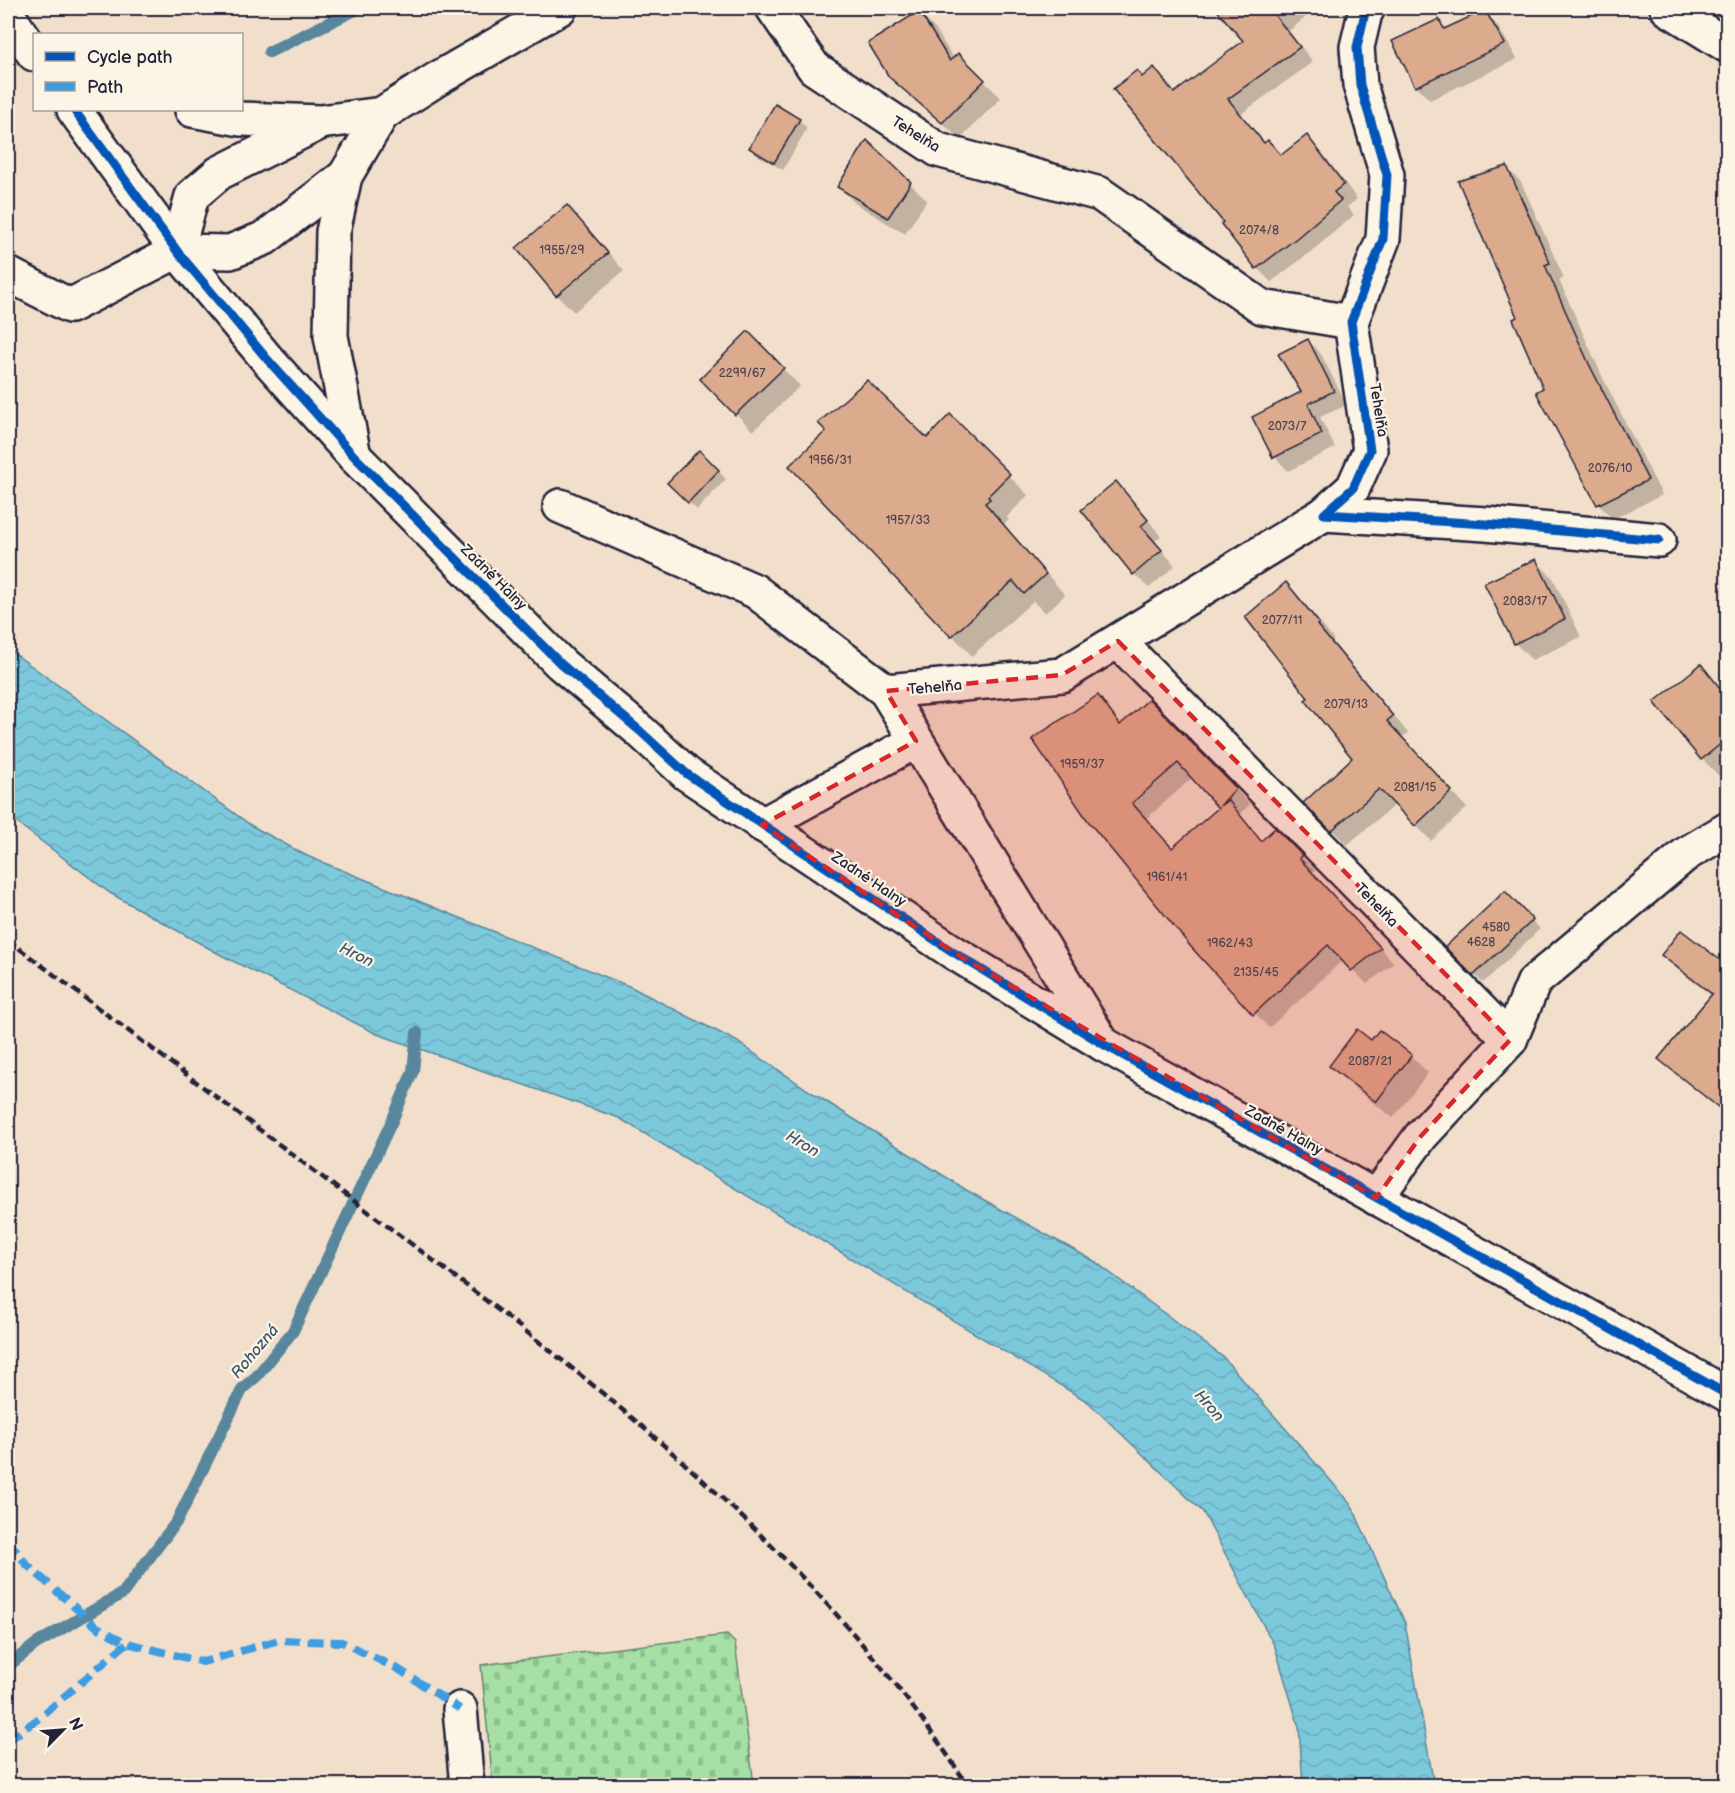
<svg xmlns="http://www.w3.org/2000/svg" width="1735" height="1793" font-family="'Balsamiq Sans',sans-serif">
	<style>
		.cemetery { fill: url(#cemetery-stones); stroke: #648170; stroke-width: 1.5 }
		.water { fill: url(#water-waves); stroke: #59869c; stroke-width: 1.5 }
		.shadow { fill: #0003; fill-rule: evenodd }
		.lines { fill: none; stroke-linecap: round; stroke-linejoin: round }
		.stream { stroke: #59869c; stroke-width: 12 }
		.building { fill: #dcab8e; stroke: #22223b; stroke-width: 1.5; fill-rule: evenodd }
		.minor-casing { stroke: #22223b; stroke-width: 38 }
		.major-casing { stroke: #22223b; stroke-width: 38 }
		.minor { stroke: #fcf5e5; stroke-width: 33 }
		.major { stroke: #fcf5e5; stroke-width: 33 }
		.rail { stroke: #22223b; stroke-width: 4.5; stroke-dasharray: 9 4.5; stroke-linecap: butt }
		.quiet { stroke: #3c9ce2; stroke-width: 8; stroke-dasharray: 15 8; stroke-linecap: butt }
		.cycleway-casing { stroke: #fcf5e5; stroke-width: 13 }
		.cycleway { stroke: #0057b8; stroke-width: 9 }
		.marked { fill: #d62828; fill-opacity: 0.2; stroke: #d62828; stroke-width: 4.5; stroke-dasharray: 12 8; stroke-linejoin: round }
		.labels { text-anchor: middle; stroke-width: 4.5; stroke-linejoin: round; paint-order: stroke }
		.number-label { font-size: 12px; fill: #504450 }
		.street-label { font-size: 15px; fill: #22223b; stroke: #fcf5e5 }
		.water-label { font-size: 16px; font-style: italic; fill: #3d546b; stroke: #fcf5e5 }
	</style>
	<defs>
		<pattern id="cemetery-stones" width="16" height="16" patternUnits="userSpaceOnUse" patternTransform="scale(1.5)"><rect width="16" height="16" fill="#a6e0a5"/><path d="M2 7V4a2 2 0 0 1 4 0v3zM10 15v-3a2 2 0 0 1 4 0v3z" fill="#8fc08f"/></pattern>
		<pattern id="water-waves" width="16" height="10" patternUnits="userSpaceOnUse" patternTransform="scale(1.5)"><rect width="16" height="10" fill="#7dc9dc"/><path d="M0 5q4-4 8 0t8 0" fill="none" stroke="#6cacbe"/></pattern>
	</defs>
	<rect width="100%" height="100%" fill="#f2dfcb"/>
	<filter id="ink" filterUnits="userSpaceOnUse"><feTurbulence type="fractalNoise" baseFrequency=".0167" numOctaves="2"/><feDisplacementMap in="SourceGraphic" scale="12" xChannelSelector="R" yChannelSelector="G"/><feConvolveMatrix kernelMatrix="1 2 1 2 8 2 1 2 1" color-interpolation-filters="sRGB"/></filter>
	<g filter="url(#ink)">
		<polygon class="cemetery" points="727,1635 735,1643 754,1785 493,1785 481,1665"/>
		<polygon class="water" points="8,646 15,654 252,826 307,856 631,987 736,1041 811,1092 968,1191 1094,1261 1223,1357 1351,1504 1405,1623 1434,1785 1303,1785 1299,1727 1275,1647 1203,1512 1088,1402 619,1118 377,1034 221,955 110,893 8,816"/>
		<g class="shadow">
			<polygon points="1231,8 1317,8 1289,31 1313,62 1241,114 1266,144 1282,156 1307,137 1321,151 1357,199 1347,207 1354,215 1312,251 1271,282 1257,268 1225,222 1143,78 1154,69 1176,94 1245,41 1223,14"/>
			<polygon points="1484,12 1498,26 1517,59 1430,100 1416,86 1439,21 1447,29"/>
			<polygon points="919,13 936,30 954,59 958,55 1001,98 960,139 890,76"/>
			<polygon points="799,120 807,128 783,170 759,156 751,148"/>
			<polygon points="868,142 927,200 905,234 856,204 839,187"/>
			<polygon points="1506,167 1521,182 1564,278 1559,280 1604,380 1662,495 1613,519 1598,504 1545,389 1519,318"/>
			<polygon points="567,207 584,224 624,271 574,312 557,295 518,248"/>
			<polygon points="748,333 800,386 753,431 702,379"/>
			<polygon points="1308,340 1321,354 1347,405 1320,417 1335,448 1288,471 1275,457 1254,418 1303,393"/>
			<polygon points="950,416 1028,495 1007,517 1009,520 1004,524 1065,595 1045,613 1033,601 972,656 791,466 927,441"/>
			<polygon points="699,452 726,479 697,510 669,483"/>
			<polygon points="1116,483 1130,498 1161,536 1155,541 1175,566 1149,588 1134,574"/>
			<polygon points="1536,561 1553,578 1581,637 1532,660 1515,643"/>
			<polygon points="1286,584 1302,600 1334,640 1332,641 1408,733 1401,738 1467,808 1431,841 1396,804 1347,845 1305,803 1354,758 1310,698"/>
			<polygon points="1701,666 1728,696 1728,769 1719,776 1702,759"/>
			<path d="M1098,697L1122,725L1149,701L1250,804L1240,815L1262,842L1275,830L1316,871L1313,873L1394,963L1367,984L1343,960L1269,1028L1192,946L1089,820ZM1193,777L1220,808L1173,849L1146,819Z"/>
			<polygon points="1505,893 1540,929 1483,983 1447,947"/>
			<polygon points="1663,955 1728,968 1728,1116 1676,1074 1660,1058 1712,996 1678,970"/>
			<polygon points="1372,1042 1411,1056 1428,1073 1393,1118 1348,1083 1331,1066"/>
		</g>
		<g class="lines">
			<g class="stream">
				<polyline points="269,52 359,8"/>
				<polyline points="8,1666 36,1644 123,1593 177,1521 243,1388 257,1376 293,1331 392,1121 413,1071 417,1033"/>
			</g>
		</g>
		<g class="building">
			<polygon points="1215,8 1269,8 1300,47 1228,99 1264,143 1268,140 1281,155 1307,135 1344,184 1334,192 1341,200 1298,237 1256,269 1221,224 1223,222 1113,89 1137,70 1142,77 1154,67 1174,93 1243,41"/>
			<polygon points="1485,10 1505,44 1415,87 1392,41 1439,19 1444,29"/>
			<polygon points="919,11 950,61 958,53 985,80 942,123 889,77 868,43"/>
			<polygon points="775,104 800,119 774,163 749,148"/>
			<polygon points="867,140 911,182 888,218 837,187"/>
			<polygon points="1507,166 1550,263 1545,265 1589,364 1648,480 1597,505 1536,392 1543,388 1513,319 1517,317 1458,181"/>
			<polygon points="567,205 608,253 556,296 516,248"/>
			<polygon points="748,331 784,368 735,415 700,379"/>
			<polygon points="1308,339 1334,391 1308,404 1322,434 1273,458 1252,417 1301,392 1278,354"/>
			<polygon points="867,380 927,438 950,414 1010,474 988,496 990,499 985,503 1046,574 1024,594 1013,581 951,637 789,466 826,431 818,423"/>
			<polygon points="699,450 719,470 688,503 667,483"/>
			<polygon points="1116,481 1148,520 1141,526 1162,550 1133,575 1081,510"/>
			<polygon points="1536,559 1565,619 1514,644 1484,583"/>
			<polygon points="1286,582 1319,623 1317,625 1393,716 1387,721 1452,791 1415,826 1379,789 1331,831 1303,803 1352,758 1305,700 1308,698 1245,617"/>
			<polygon points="1701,664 1728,698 1728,738 1701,760 1654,702"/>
			<path d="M1098,695L1120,725L1149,699L1236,788L1220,806L1228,800L1261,841L1275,828L1302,855L1299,858L1381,948L1351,971L1328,945L1253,1015L1191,947L1088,821L1032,739ZM1178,763L1218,808L1172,848L1132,803Z"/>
			<polygon points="1505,891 1533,920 1473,976 1445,947"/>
			<polygon points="1681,930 1728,966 1728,1115 1658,1059 1712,994 1661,955"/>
			<polygon points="1357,1029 1371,1040 1379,1030 1412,1055 1376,1102 1329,1066"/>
		</g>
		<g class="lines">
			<g class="minor-casing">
				<g id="minor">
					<polyline points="773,8 814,68 938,150 1100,194 1262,307 1351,322"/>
					<polyline points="1368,8 1365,13 1357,47 1360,85 1387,175 1383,239 1351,322 1370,450 1353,488 1324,514 1486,524 1659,540"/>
					<polyline points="1667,8 1728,46"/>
					<polyline points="192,110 241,119 320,122 382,114 437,79 560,8"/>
					<polyline points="345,176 333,232 331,336 354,456"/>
					<polyline points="177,251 192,196 219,173 319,123"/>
					<polyline points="8,274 70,306 177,251 230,252 265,238 345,176 382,114"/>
					<polyline points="560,506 755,591 886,691 1103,1044"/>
					<polyline points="1118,641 1510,1040 1421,1136 1376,1198"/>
					<polyline points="886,691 1062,675 1324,514"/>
					<polyline points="762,825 916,741"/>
					<polyline points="1510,1040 1534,982 1686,854 1728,829"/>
					<polyline points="460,1709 467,1786"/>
				</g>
			</g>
			<g class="major-casing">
				<g id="major">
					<polyline points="8,15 34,54"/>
					<polyline points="74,110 177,251 267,359 354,456 561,664 640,731 687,774 953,952 1103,1044 1728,1395"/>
				</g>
			</g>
			<use href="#minor" class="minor"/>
			<use href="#major" class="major"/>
			<path class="rail" d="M8,940C130,1032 252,1124 374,1216C594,1380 817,1552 968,1786"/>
			<g class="quiet">
				<polyline points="8,1540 26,1564 97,1627 127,1643 203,1662 279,1640 342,1642 398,1669 460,1709"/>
				<polyline points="8,1741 39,1718 127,1643"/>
			</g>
			<g class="cycleway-casing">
				<g id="cycleway">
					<polyline points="1368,8 1365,13 1357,47 1360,85 1387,175 1383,239 1351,322 1370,450 1353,488 1324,514 1486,524 1659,540"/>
					<polyline points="74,110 177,251 267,359 354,456 561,664 640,731 687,774 953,952 1103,1044 1728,1395"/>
				</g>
			</g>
			<use href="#cycleway" class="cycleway"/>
		</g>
	</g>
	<path class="marked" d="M1118,641L1510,1040L1421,1136L1376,1198L953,952L762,825L916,741L886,691L1062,675Z"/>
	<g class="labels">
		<g class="number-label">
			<text x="1259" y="234">2074/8</text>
			<text x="562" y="254">1955/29</text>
			<text x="742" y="377">2299/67</text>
			<text x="1287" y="430">2073/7</text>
			<text x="830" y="464">1956/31</text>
			<text x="1610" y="472">2076/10</text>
			<text x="908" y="524">1957/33</text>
			<text x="1525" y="605">2083/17</text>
			<text x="1282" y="624">2077/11</text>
			<text x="1346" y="708">2079/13</text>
			<text x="1082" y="768">1959/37</text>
			<text x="1415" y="791">2081/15</text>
			<text x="1167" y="881">1961/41</text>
			<text x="1496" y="931">4580</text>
			<text x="1481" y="946">4628</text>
			<text x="1230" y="947">1962/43</text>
			<text x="1256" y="976">2135/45</text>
			<text x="1370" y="1065">2087/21</text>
		</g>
		<g class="street-label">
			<text transform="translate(916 134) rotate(32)" y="5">Tehelňa</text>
			<text transform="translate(1379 410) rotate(81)" y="5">Tehelňa</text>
			<text transform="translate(494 577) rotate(45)" y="5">Zadné Halny</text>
			<text transform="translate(935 687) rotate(-5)" y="5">Tehelňa</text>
			<text transform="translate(869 879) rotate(34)" y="5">Zadné Halny</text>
			<text transform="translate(1377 905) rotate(46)" y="5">Tehelňa</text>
			<text transform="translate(1284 1130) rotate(29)" y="5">Zadné Halny</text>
		</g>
		<g class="water-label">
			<text transform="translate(357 954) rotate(26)" y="6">Hron</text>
			<text transform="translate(803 1143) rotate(31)" y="6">Hron</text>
			<text transform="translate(254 1351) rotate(-50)" y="6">Rohozná</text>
			<text transform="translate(1210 1405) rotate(49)" y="6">Hron</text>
		</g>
	</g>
	<rect width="1735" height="1793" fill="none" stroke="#fcf5e5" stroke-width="30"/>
	<rect x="15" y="15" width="1705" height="1763" fill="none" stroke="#22223b" stroke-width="2" filter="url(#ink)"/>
	<rect x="33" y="33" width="210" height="78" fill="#fcf5e5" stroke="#a5a1a1" stroke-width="1.5"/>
	<rect x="45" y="52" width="30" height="9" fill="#0057b8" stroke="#a5a1a1" stroke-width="1.5"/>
	<text x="87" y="63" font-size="18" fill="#22223b">Cycle path</text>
	<rect x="45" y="82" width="30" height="9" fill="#3c9ce2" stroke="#a5a1a1" stroke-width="1.5"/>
	<text x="87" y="93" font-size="18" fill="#22223b">Path</text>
	<g transform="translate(63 1730) rotate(65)" stroke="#fcf5e5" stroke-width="4.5" paint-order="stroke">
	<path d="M0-4.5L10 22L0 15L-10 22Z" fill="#22223b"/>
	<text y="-9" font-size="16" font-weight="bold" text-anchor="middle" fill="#22223b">N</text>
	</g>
</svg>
